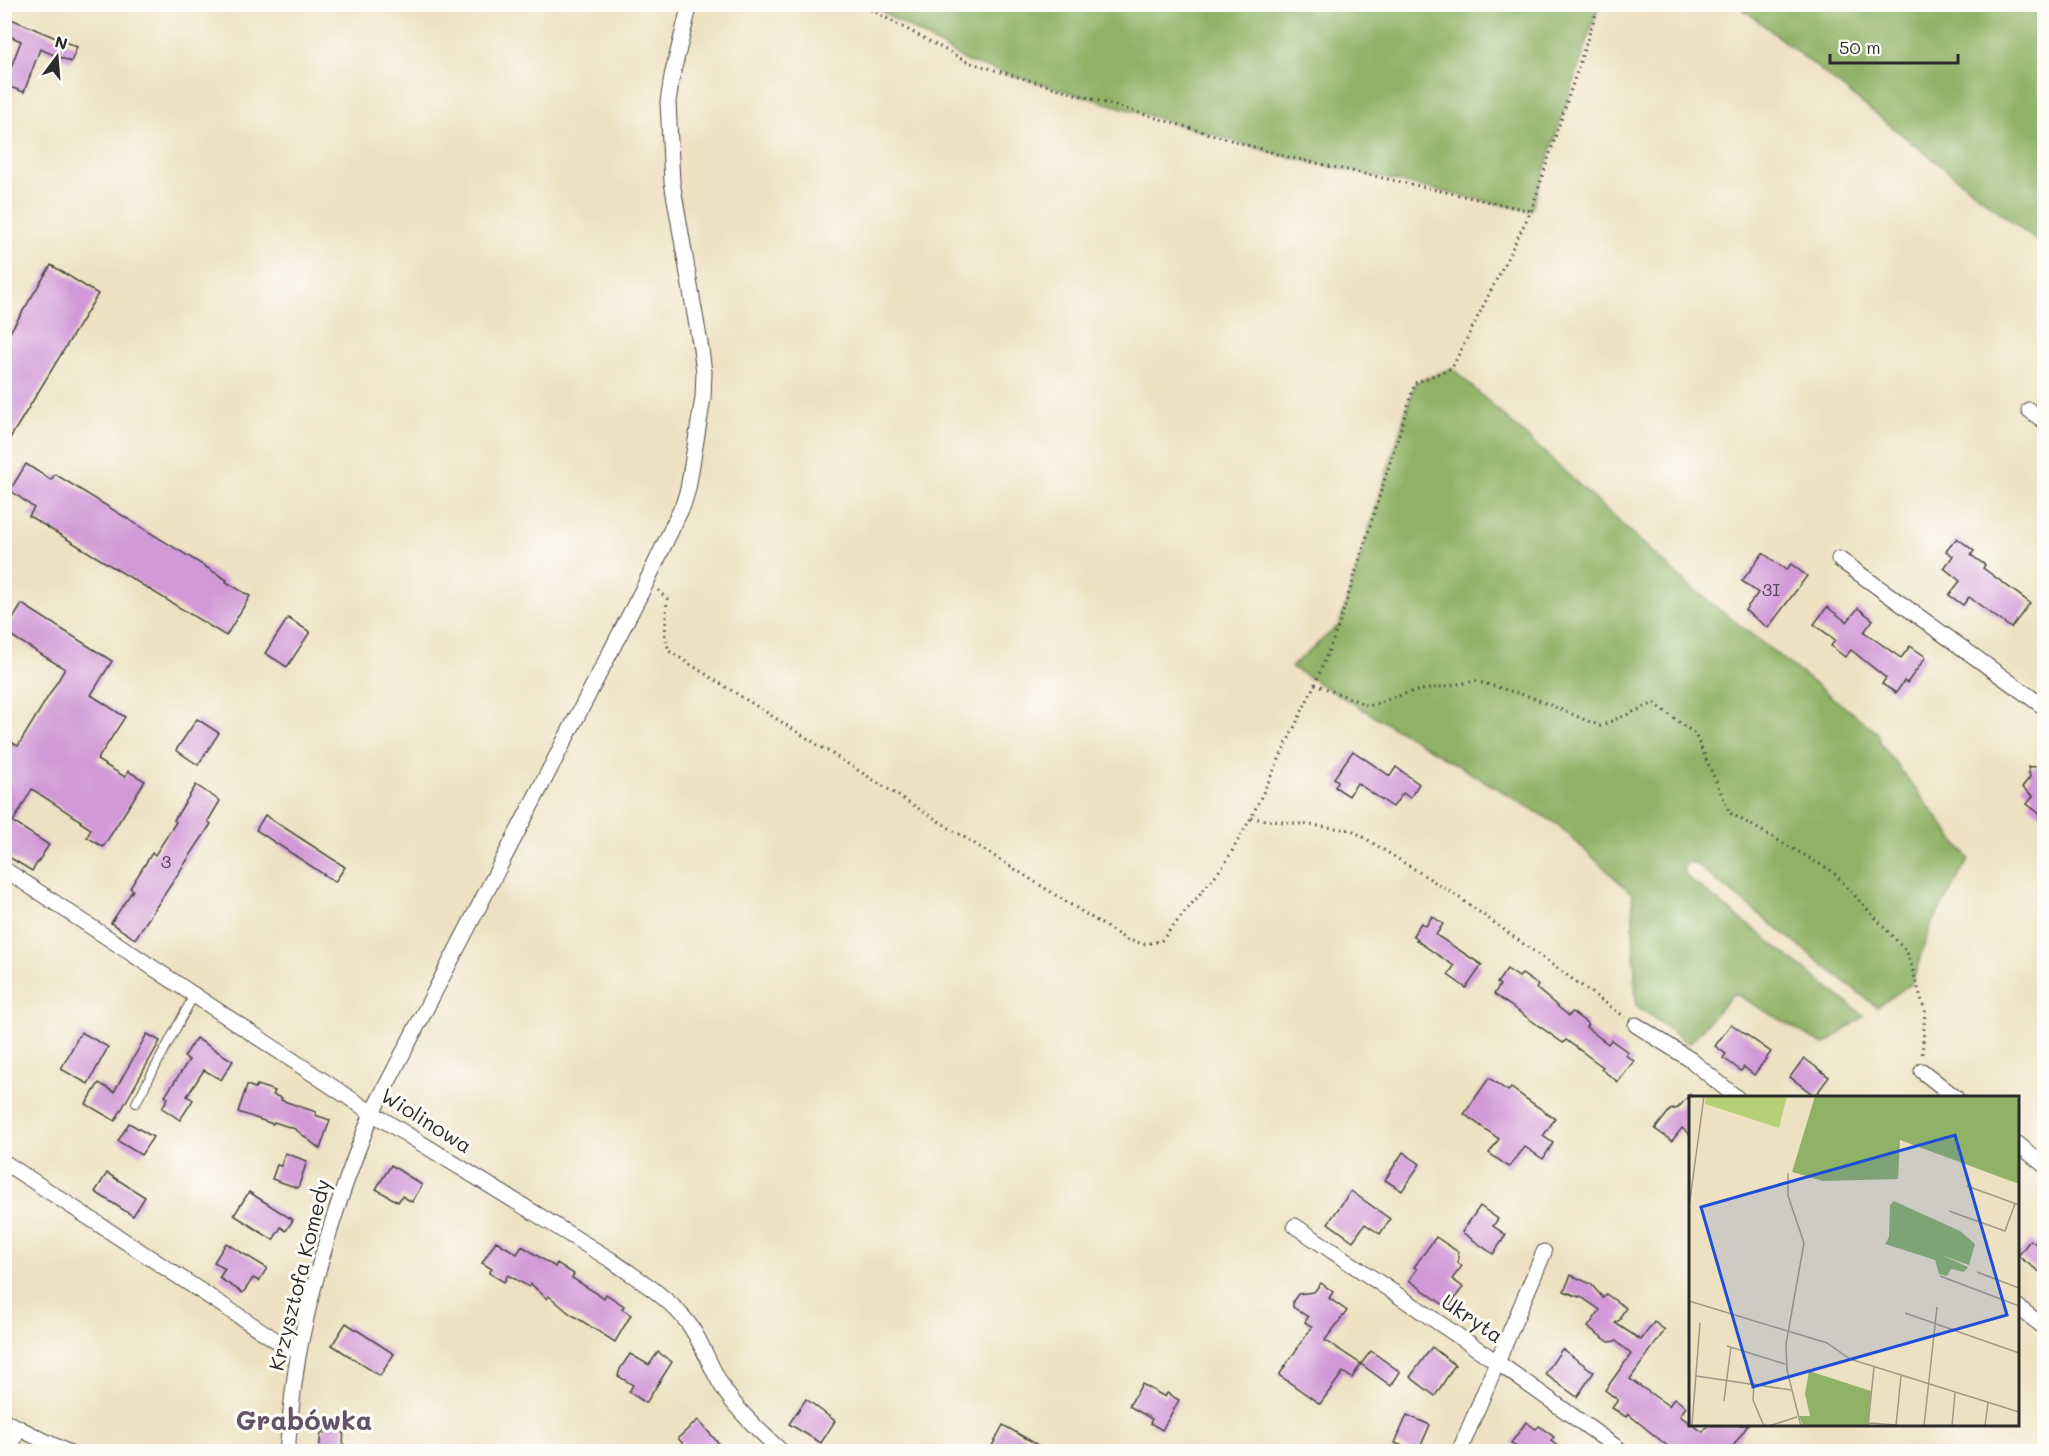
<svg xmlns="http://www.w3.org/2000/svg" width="2049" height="1456" font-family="Mali,sans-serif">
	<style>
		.forest { fill: #90b266; stroke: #5e6e48; stroke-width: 1.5 }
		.building { fill: #d199d7 }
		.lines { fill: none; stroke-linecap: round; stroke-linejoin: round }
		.service-casing { stroke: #484642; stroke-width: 10 }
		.minor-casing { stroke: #484642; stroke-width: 17 }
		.path { stroke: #484642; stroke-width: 3; stroke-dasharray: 1.5 4.5; stroke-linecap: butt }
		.service { stroke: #fff; stroke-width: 8 }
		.minor { stroke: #fff; stroke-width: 15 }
		.labels { text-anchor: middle; stroke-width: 6; stroke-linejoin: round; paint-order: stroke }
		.number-label { font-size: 18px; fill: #544656 }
		.street-label { font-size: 21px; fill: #2b2b2b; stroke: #fdfcf7 }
		.district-label { font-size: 27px; font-weight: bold; fill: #655267; stroke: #fdfcf7 }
		.inset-road { fill: none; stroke: #a09885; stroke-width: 1.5 }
		.view { fill: #1d4ed8; fill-opacity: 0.15; stroke: #1d4ed8; stroke-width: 3 }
		.inset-edge { fill: none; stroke: #2b2b2b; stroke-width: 3 }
	</style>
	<rect width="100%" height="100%" fill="#fdfcf7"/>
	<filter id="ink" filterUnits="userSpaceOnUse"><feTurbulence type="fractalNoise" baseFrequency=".0167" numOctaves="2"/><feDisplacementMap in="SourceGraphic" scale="12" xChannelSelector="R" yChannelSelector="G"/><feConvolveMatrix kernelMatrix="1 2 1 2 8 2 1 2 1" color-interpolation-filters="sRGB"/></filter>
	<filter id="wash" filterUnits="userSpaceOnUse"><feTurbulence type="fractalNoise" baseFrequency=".008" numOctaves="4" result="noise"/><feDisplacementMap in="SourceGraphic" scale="24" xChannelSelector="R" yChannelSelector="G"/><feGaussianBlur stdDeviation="1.35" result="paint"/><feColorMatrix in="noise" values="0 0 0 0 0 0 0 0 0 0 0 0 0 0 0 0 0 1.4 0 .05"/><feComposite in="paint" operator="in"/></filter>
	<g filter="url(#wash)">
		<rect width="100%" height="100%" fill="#eee1c1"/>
		<g class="forest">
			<polygon points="871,5 1599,5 1531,211 1284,156 968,62"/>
			<polygon points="1738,5 2044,5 2044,247"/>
			<polygon points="1452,368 1688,585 1878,733 1881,744 1969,859 1931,925 1912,983 1877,1007 1695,864 1690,862 1685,865 1683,871 1686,876 1864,1016 1824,1045 1734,993 1689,1044 1636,1005 1632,894 1557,824 1291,667 1339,625 1415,383"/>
		</g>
		<g id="blocks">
			<g class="building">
				<polygon points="4,16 77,47 71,62 40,49 24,92 4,85 21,41 4,34"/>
				<polygon points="51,265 98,294 4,448 4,342"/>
				<polygon points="26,464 51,480 55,474 227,580 226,582 250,596 226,636 29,516 34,508 10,490"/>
				<polygon points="1957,538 1974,551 1971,555 1985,565 1983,568 2030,603 2011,628 1969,597 1963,605 1949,595 1960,581 1944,568 1953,556 1946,551"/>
				<polygon points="1763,553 1786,570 1791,564 1807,576 1768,628 1745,610 1758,593 1742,581"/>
				<polygon points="22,604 112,661 91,695 125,717 97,760 125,777 128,771 145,781 103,847 87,837 91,829 80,822 81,821 32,789 13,822 49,845 32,871 4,854 4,790 11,779 4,775 4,738 18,746 65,669 5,632"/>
				<polygon points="1827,607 1847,622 1858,608 1873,620 1864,632 1901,658 1910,646 1926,657 1907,683 1904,681 1896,693 1882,684 1886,678 1851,650 1845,657 1831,646 1835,640 1814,624"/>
				<polygon points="288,618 310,632 287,667 265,653"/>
				<polygon points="197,719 219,733 198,765 176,750"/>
				<polygon points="1353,751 1390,776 1396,767 1419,784 1410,798 1403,793 1393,807 1357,783 1349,796 1335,787 1338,781 1334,778"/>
				<polygon points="2044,766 2044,817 2027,804 2033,796 2022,787 2030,777 2028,767"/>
				<polygon points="196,785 220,801 208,821 211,824 135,939 111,923 133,890 130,888 152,853 155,855 176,822 174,820"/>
				<polygon points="265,815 345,867 335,882 256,830"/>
				<polygon points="1432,916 1443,924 1436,935 1482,965 1466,988 1448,975 1454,966 1416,940 1418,939 1413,935 1421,923 1426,926"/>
				<polygon points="1507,969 1519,977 1522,974 1538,985 1536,988 1569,1016 1572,1012 1588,1024 1586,1027 1608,1044 1611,1040 1628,1052 1625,1055 1634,1061 1618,1082 1601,1069 1603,1067 1566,1040 1563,1043 1494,994 1500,985 1497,983"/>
				<polygon points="1731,1024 1771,1052 1754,1075 1744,1067 1741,1071 1732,1064 1723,1058 1726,1054 1715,1046"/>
				<polygon points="81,1032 108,1047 88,1084 61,1069"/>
				<polygon points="147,1034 160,1041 115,1121 86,1104 99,1083 114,1092"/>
				<polygon points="196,1038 233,1061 221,1080 204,1070 187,1096 193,1100 180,1120 162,1108 168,1098 165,1096 189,1060 184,1057"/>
				<polygon points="1804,1058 1829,1077 1815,1096 1790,1077"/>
				<polygon points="1489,1078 1508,1091 1511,1088 1555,1119 1543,1136 1553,1143 1543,1159 1525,1147 1509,1167 1489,1153 1499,1139 1464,1114"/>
				<polygon points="247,1085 255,1088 257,1085 275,1091 273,1095 282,1098 281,1100 316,1112 315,1115 330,1120 320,1149 295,1129 274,1122 273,1124 238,1112"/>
				<polygon points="1690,1094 1690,1135 1682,1128 1672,1141 1655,1129 1670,1110 1678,1108"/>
				<polygon points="129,1123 153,1137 141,1155 118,1141"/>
				<polygon points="1403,1152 1420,1164 1402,1191 1385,1180"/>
				<polygon points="285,1153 307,1161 298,1188 272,1179 277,1165 281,1166"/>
				<polygon points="391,1165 422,1185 412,1202 402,1196 398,1202 376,1189"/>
				<polygon points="107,1173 145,1197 133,1216 95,1192"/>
				<polygon points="1351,1191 1390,1219 1380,1234 1365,1224 1353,1241 1328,1223"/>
				<polygon points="249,1192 293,1220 286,1231 281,1227 273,1240 234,1215"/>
				<polygon points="1480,1206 1498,1219 1493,1226 1506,1235 1493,1254 1462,1232"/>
				<polygon points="1436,1237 1458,1252 1458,1263 1462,1266 1452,1279 1463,1287 1448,1308 1409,1280 1417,1269 1414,1267"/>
				<polygon points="2030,1240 2044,1250 2044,1275 2018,1256"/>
				<polygon points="496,1241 517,1254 522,1246 555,1267 557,1263 574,1274 572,1278 604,1298 606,1294 624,1306 622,1309 631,1315 615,1342 569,1313 549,1296 547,1299 531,1284 529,1287 508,1275 504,1282 489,1273 492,1269 482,1263"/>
				<polygon points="226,1243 267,1268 259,1281 253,1278 243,1293 219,1278 225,1269 214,1262"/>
				<polygon points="1571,1275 1591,1284 1603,1298 1606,1294 1626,1308 1620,1317 1621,1319 1615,1323 1641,1340 1654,1322 1665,1330 1630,1379 1669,1406 1674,1398 1686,1407 1680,1416 1703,1432 1708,1425 1748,1425 1729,1452 1675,1452 1628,1414 1626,1417 1612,1408 1618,1400 1605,1390 1631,1354 1616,1341 1609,1342 1588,1327 1600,1310 1580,1296 1579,1297 1564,1291"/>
				<polygon points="1321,1283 1333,1292 1329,1298 1347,1311 1325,1340 1361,1364 1352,1378 1343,1372 1320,1404 1279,1375 1312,1327 1305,1322 1308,1317 1293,1307 1293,1301 1298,1294 1314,1292"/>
				<polygon points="346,1323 394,1354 380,1376 332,1345"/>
				<polygon points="1432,1347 1455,1365 1435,1396 1410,1377"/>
				<polygon points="1562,1349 1594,1372 1577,1397 1545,1374"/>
				<polygon points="1371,1351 1400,1372 1391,1386 1361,1364"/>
				<polygon points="658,1352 672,1362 646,1403 629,1392 633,1385 618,1376 620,1369 630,1354 649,1365"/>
				<polygon points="1142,1384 1165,1397 1167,1393 1179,1400 1162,1430 1150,1423 1152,1419 1129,1406"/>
				<polygon points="806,1399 835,1421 821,1443 789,1424"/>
				<polygon points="1407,1415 1430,1425 1418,1452 1395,1443"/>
				<polygon points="325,1420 344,1421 343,1452 319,1452 321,1433 324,1433"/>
				<polygon points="698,1420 721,1446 714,1452 690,1452 678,1438"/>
				<polygon points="1526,1422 1536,1429 1539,1426 1554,1437 1551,1441 1566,1452 1523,1452 1511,1443"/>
				<polygon points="1003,1425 1050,1452 1001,1452 992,1446"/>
			</g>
		</g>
	</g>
	<g filter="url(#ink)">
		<use href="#blocks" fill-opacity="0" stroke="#484642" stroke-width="1.5"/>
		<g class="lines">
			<g class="service-casing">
				<polyline id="service" points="136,1103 194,995"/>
			</g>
			<g class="minor-casing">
				<g id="minor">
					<polyline points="2029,410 2044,421"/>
					<polyline points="1839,559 2044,707"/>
					<path d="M4,869L372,1113L611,1260C636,1278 664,1294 684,1318C701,1337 710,1369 725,1391C740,1414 762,1433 782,1452"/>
					<polyline points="1636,1025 1691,1060 1737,1098"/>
					<polyline points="1922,1071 1956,1098"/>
					<polyline points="2018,1144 2044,1165"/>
					<polyline points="4,1162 274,1339 299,1351"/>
					<polyline points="1295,1226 1497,1362 1623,1452"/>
					<polyline points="2018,1307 2044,1327"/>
					<polyline points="4,1421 67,1452"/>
					<polyline points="10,1452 18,1427"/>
					<path d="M287,1452C290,1418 293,1384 299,1351C315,1269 341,1190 372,1113L645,585L683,505L688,489L703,398L704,372L701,349L672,182L668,102L672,76L690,4"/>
					<polyline points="1459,1452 1544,1252"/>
				</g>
			</g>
			<g class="path">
				<polyline points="860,4 968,62 1284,156 1531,211"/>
				<polyline points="1599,4 1531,211 1452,368 1415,383 1339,625 1315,684 1251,818 1352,830 1457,896 1625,1017"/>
				<polyline points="658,590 667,599 665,636 669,651 1127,940 1145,944 1161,941 1224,865 1251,818"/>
				<polyline points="1315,684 1369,706 1410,692 1476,681 1531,697 1600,726 1654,703 1695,734 1730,813 1832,871 1907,952 1925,1011 1922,1057"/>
			</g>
			<use href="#service" class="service"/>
			<use href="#minor" class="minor"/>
		</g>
	</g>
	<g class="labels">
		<g class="number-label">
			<text x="1771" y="596">3I</text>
			<text x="166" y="868">3</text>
		</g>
		<g class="street-label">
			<text transform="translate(426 1121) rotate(32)" y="7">Wiolinowa</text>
			<text transform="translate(300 1275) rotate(-76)" y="7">Krzysztofa Komedy</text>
			<text transform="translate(1472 1319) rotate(34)" y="7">Ukryta</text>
		</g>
		<g class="district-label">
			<text x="304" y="1430">Grabówka</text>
		</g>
	</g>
	<g transform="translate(1689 1096)">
		<rect width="330" height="330" fill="#eee1c1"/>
		<path d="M17,0H98L90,32L16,8Z" fill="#b5d075"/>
		<path d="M126,0H330V88L211,44L209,83L134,85L103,76ZM205,105L271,135L286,148L280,169L252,159L279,171L275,176L262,173L258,180L250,178L246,164L196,148L200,141L201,109ZM120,275L182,295L179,330H114L110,320H121L116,298Z" fill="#90b266"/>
		<path class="inset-road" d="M99,77V100L115,147L97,248L98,274L112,330M278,90L330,109M0,111L15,0M260,115L316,135L326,108M288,176L330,192M251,180L330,210M0,205L138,247L161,263L330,316M216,217L330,257M38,250L96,268M7,280L102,294M65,287L64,304L75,330M35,305L42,251M180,327L207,329M3,329L11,227M80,330L108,321M179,330L185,271M207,330L212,280M235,330L248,211M263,330L266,297M296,330L299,307"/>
		<path class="view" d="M266,39L318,219L64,291L12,111Z"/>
		<rect width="330" height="330" class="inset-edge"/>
	</g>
	<rect width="2049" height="1456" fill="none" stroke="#fdfcf7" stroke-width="24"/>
	<g transform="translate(57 57) rotate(16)" stroke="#fdfcf7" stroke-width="4.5" paint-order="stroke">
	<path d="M0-4.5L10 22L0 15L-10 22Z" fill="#2b2b2b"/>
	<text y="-9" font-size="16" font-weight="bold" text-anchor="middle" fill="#2b2b2b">N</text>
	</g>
	<path d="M1830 54v9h128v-9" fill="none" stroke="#2b2b2b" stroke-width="3"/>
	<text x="1839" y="54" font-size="18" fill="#2b2b2b" stroke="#fdfcf7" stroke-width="4.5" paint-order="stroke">50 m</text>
</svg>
